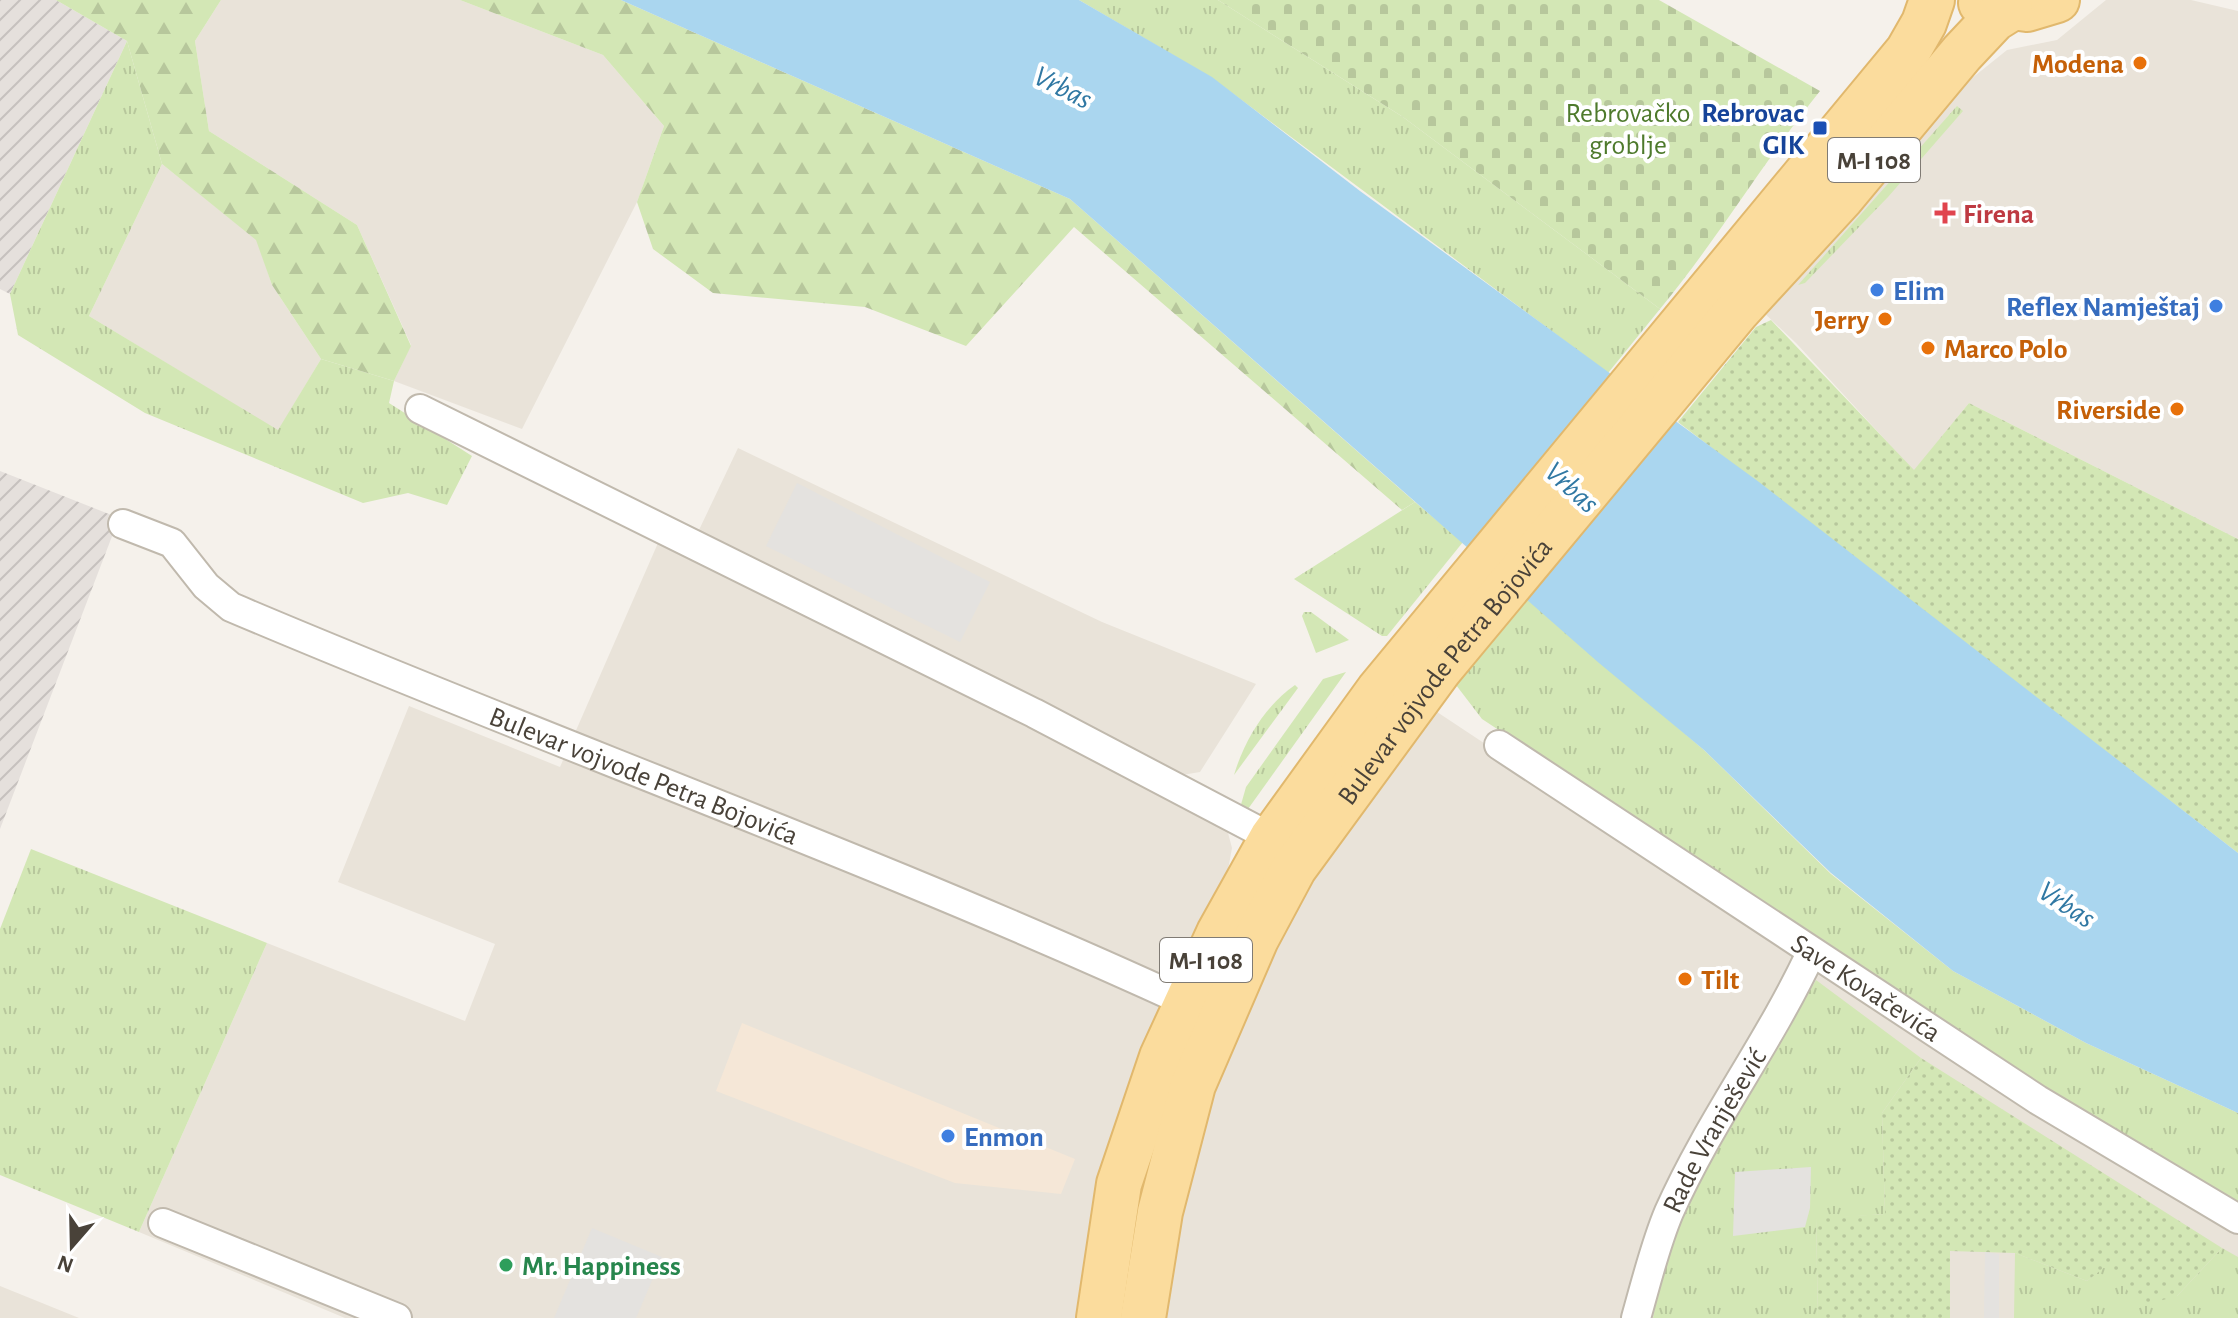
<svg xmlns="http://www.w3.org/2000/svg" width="2238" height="1318" font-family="'Alegreya Sans',sans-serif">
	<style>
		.residential { fill: #e9e3d9 }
		.commercial { fill: #f5e7d7 }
		.industrial { fill: url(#industrial-furrows) }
		.grass { fill: url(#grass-tufts) }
		.forest { fill: url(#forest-firs) }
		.cemetery { fill: url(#cemetery-stones) }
		.park { fill: url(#park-dots) }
		.parking { fill: #e4e2df }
		.water { fill: #aad6ef }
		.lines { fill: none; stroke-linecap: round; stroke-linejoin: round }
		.minor-casing { stroke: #c0b9ad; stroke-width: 32 }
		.primary-casing { stroke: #e1b86d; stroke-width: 48 }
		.minor { stroke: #fff; stroke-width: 28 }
		.primary { stroke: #fbdc9d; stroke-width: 44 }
		.food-dot { fill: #e8710a; stroke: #fff; stroke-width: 3 }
		.transit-dot { fill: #1a4fb4; stroke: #fff; stroke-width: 3 }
		.health-dot { fill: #e0444e; stroke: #fff; stroke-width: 3 }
		.shop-dot { fill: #3f7fe0; stroke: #fff; stroke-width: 3 }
		.leisure-dot { fill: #2e9e5b; stroke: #fff; stroke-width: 3 }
		.labels { text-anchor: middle; stroke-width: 8; stroke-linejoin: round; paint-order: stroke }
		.shield { fill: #fff; stroke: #807b74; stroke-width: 2 }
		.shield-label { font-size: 26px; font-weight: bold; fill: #494239 }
		.food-label { font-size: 28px; font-weight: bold; fill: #c56008; stroke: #fff; text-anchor: end }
		.park-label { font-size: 28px; fill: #4e7a2c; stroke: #fff }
		.transit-label { font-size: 28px; font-weight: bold; fill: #164399; stroke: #fff; text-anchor: end }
		.health-label { font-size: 28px; font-weight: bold; fill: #be3a42; stroke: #fff; text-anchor: start }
		.shop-label { font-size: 28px; font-weight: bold; fill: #366cbe; stroke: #fff; text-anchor: start }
		.street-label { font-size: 28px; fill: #494239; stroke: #fff }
		.leisure-label { font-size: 28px; font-weight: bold; fill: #27864d; stroke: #fff; text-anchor: start }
		.water-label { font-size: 30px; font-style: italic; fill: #3078a3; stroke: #fff }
	</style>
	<defs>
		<pattern id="industrial-furrows" width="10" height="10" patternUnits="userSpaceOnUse" patternTransform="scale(2)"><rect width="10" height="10" fill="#e5e0dc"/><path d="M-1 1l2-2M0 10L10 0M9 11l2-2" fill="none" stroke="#c6c1be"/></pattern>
		<pattern id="grass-tufts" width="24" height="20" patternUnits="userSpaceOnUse" patternTransform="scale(2)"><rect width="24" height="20" fill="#d3e7b5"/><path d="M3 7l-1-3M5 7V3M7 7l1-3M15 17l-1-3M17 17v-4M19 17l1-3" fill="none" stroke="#b7c79c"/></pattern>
		<pattern id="forest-firs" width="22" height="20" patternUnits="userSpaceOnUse" patternTransform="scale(2)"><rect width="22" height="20" fill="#d3e7b5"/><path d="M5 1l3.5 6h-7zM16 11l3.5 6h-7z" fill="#b7c79c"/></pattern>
		<pattern id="cemetery-stones" width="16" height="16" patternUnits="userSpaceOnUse" patternTransform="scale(2)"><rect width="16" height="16" fill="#d3e7b5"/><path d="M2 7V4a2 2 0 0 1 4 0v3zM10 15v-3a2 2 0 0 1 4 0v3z" fill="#b7c79c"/></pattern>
		<pattern id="park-dots" width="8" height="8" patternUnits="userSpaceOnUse" patternTransform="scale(2)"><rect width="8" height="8" fill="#d3e7b5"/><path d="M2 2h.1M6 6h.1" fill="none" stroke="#b7c79c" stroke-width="1.8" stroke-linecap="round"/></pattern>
	</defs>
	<rect width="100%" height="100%" fill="#f5f1eb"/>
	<g class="residential">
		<polygon points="221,0 460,0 603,55 664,126 637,202 522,429 394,381 411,345 357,225 209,131 195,41"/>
		<polygon points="2106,0 2191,0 2238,11 2238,539 1969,403 1914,471 1796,343 1760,309 1956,91 2007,50 2057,40"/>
		<polygon points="162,164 257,240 272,285 321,359 278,431 89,316"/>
		<polygon points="738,448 1102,622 1256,684 1200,772 1182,775 699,530"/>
		<polygon points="658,543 925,669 1221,823 1228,833 1232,848 1228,870 1168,986 1138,1060 1092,1230 1076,1318 345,1318 139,1232 267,943 465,1021 495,944 338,882 409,706 560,767"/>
		<polygon points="1425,704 1671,867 2238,1229 2238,1318 1159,1318 1182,1173 1254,966"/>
		<polygon points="0,1286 79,1318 0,1318"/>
	</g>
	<polygon class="commercial" points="742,1023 1075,1159 1061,1194 955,1183 716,1091"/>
	<g class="industrial">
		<polygon points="0,0 56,0 127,41 10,294 0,289"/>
		<polygon points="0,471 119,518 0,829"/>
	</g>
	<g class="grass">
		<polygon points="1079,0 1218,0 1403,117 1660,309 1608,373 1212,78"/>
		<polygon points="127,41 162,164 89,316 278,430 321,359 394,381 389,403 472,456 447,505 408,493 363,503 145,413 18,335 10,294"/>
		<polygon points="1957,106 1963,111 1888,197 1805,283 1798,285"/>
		<polygon points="1415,502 1463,542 1387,636 1382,636 1294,579"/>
		<polygon points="1528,600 1704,750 1831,874 1953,971 2086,1043 2238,1113 2238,1201 2137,1149 1482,719 1456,685"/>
		<polygon points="1304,612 1311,612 1349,640 1316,653 1302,616"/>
		<polygon points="1346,672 1243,816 1238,815 1246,787 1323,679"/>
		<path d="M1295,685L1298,688L1234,775C1244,741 1265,706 1295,685Z"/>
		<polygon points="31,849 267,943 139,1232 0,1175 0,929"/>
		<polygon points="1816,980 1921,1058 1882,1113 1885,1214 1816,1219 1818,1318 1653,1318 1668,1236"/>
		<polygon points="2222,1248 2238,1257 2238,1318 2014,1318 2015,1253 2087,1281 2106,1265 2177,1296"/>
	</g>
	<g class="forest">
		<polygon points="56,0 221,0 195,41 209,131 357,225 411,346 394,381 321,359 272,285 256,240 162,164 127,41"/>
		<polygon points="460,0 621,0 1070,199 1415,502 1402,510 1074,227 966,346 865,307 713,293 653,249 637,202 664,126 603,55"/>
	</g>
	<path class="cemetery" d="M1218,0H1659L1820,91C1763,162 1717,240 1660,309L1403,117Z"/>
	<g class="park">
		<polygon points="1771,320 1914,470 1969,403 2238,539 2238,853 1678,422 1756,327"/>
		<polygon points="1921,1058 2222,1248 2177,1296 2141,1306 2106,1266 2087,1281 2015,1253 1950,1251 1950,1318 1818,1318 1816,1218 1885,1214 1882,1113"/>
	</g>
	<g class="parking">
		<polygon points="797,483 990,582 960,642 766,546"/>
		<polygon points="1811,1167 1810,1208 1805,1227 1733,1236 1735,1172"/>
		<polygon points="592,1228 662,1257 636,1318 554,1318"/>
		<polygon points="1985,1252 1999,1254 1999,1318 1984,1318"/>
	</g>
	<polygon class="water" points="621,0 1079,0 1212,77 1360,191 1759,482 2238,853 2238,1113 2086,1043 1953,971 1831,873 1704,750 1599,663 1070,199"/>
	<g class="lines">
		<g class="minor-casing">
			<g id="minor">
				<polyline points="420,409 1034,713 1272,838"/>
				<path id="s1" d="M123,524L172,543L206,586L231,607C548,742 873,858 1186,1002"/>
				<path id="s2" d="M1499,745L2038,1100L2238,1219"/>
				<polyline points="163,1223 397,1318"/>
				<path id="s3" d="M1636,1318C1646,1283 1655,1245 1669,1212C1709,1122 1769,1043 1811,953"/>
			</g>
		</g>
		<g class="primary-casing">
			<g id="primary">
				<polyline points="1981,3 2027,9 2057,0"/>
				<polyline points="1099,1318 1119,1184 1162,1057 1219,933 1272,838 1379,690 1908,51 1924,23 1932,0"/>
				<path id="s4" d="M1143,1318L1160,1212L1193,1085L1256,939L1294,868L1439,670L1738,310L1842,197L1962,53L1994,19L2010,9"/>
			</g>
		</g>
		<use href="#minor" class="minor"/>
		<use href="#primary" class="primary"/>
	</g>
	<g class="food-dot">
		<circle cx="2140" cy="63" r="8"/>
		<circle cx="1885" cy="319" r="8"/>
		<circle cx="1928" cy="348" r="8"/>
		<circle cx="2177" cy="409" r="8"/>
		<circle cx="1685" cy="979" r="8"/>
	</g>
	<rect class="transit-dot" x="1812" y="120" width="16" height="16" rx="4"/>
	<path class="health-dot" d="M1941 201h8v8h8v8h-8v8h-8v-8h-8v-8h8z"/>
	<g class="shop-dot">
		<circle cx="1877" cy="290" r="8"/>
		<circle cx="2216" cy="306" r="8"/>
		<circle cx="948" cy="1136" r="8"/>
	</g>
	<circle class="leisure-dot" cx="506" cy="1265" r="8"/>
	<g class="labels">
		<g class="shield">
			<rect x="1828" y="138" width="92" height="44" rx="6"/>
			<rect x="1160" y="938" width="92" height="44" rx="6"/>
		</g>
		<g class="shield-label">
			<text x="1874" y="169">M-I 108</text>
			<text x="1206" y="969">M-I 108</text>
		</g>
		<g class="food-label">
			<text x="2124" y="73">Modena</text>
			<text x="1869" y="329">Jerry</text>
			<text x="1944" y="358" text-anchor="start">Marco Polo</text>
			<text x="2161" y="419">Riverside</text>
			<text x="1701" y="989" text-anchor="start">Tilt</text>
		</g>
		<g class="park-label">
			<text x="1628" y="122">Rebrovačko<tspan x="1628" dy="32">groblje</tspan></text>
		</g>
		<g class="transit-label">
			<text x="1804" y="122">Rebrovac<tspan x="1804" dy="32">GIK</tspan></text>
		</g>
		<g class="health-label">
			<text x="1963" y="223">Firena</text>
		</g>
		<g class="shop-label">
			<text x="1893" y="300">Elim</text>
			<text x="2200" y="316" text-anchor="end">Reflex Namještaj</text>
			<text x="964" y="1146">Enmon</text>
		</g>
		<g class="street-label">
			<text dy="10" stroke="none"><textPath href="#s4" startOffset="726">Bulevar vojvode Petra Bojovića</textPath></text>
			<text dy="10" stroke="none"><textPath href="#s1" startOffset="586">Bulevar vojvode Petra Bojovića</textPath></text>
			<text dy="10" stroke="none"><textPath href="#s2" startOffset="440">Save Kovačevića</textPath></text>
			<text dy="10" stroke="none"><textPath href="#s3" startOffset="204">Rade Vranješević</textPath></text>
		</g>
		<g class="leisure-label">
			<text x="522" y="1275">Mr. Happiness</text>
		</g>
		<g class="water-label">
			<text transform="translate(1063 87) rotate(27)" y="10">Vrbas</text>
			<text transform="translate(1572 487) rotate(42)" y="10">Vrbas</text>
			<text transform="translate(2067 904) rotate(33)" y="10">Vrbas</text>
		</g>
	</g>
	<g transform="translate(72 1246) rotate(200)" stroke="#ffffff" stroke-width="6" paint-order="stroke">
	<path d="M0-6L14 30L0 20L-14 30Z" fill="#494239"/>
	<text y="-12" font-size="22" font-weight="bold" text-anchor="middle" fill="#494239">N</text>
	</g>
</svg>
